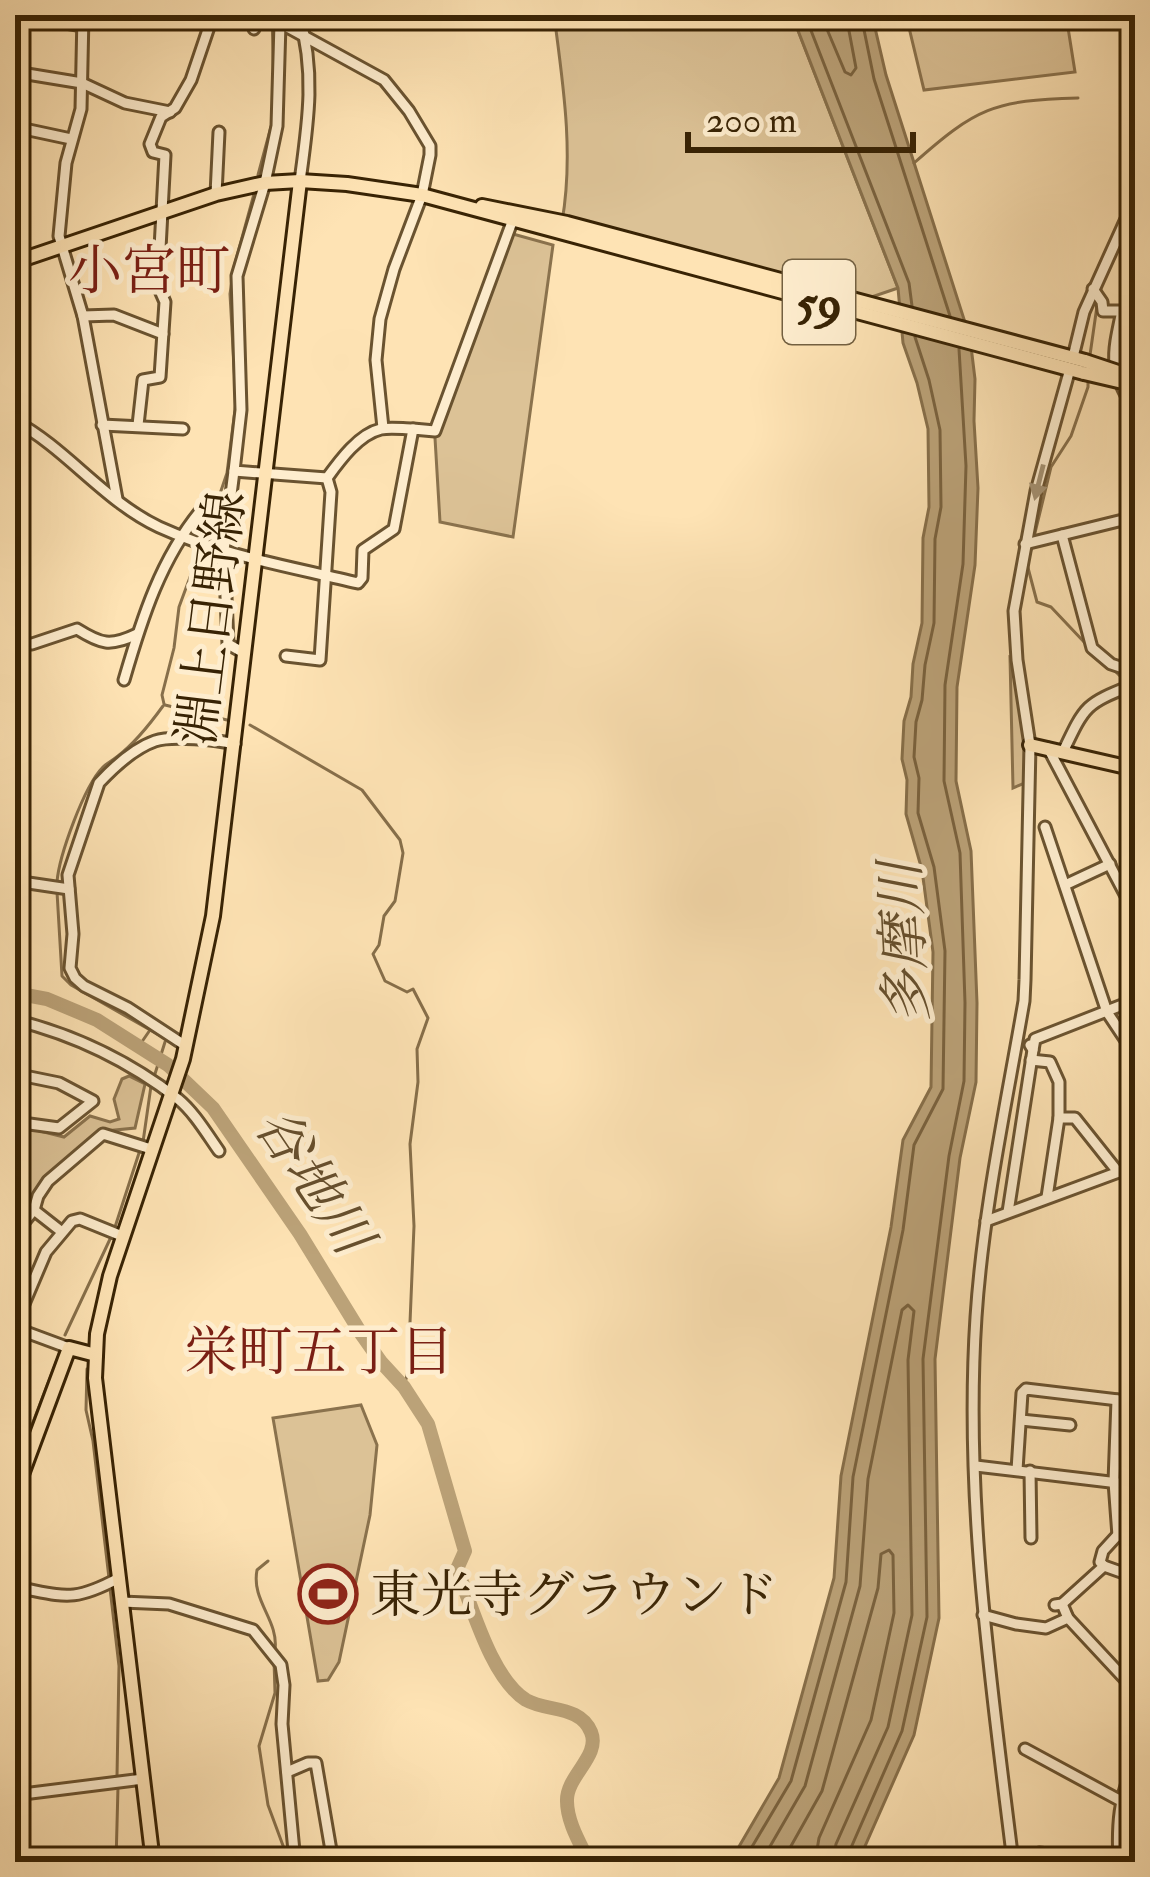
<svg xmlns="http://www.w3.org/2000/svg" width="1150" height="1877" font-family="'IM FELL Double Pica','Noto Serif JP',serif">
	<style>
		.green { fill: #dcc296; stroke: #8a724d; stroke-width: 3 }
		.water { fill: #bba278; stroke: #876f4a; stroke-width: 3 }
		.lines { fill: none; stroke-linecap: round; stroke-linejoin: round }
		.shore { stroke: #7a623e; stroke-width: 3 }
		.stream { stroke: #876f4a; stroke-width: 3 }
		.river { stroke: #bba278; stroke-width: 14 }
		.minor-casing { stroke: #6a5330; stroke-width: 15 }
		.major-casing { stroke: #382304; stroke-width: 18 }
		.minor { stroke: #feedce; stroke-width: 9 }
		.major { stroke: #fee3b4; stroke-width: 12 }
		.major-bridge-casing { stroke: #382304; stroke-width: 18; stroke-linecap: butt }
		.major-bridge { stroke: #fee3b4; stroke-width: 12 }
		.oneway { fill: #a59273 }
		.labels { text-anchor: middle; stroke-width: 10; stroke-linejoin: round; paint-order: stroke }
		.shield { fill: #feedce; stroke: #736041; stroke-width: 3 }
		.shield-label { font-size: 48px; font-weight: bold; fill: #382304 }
		.street-label { font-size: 51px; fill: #382304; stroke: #feedce }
		.poi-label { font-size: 51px; fill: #382304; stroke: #feedce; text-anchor: start }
		.neighbourhood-label { font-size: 54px; fill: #7a1f14; stroke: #feedce }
		.water-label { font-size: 54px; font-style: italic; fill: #664f2d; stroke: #feedce }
	</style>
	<rect width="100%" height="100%" fill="#fee3b4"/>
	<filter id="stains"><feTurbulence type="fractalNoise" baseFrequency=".00167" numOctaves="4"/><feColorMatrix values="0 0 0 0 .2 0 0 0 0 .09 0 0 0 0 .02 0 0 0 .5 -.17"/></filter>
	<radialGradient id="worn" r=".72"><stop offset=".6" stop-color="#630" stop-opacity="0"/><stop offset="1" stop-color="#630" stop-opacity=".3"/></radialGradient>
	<g class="green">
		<path d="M554,15H792L898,288L860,301L562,222C574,153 563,84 554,15Z"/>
		<polygon points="906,15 1066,15 1075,72 924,90"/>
		<polygon points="513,234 553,245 513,537 440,522 435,438"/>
		<polygon points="1010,657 1013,658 1027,743 1025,783 1013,788"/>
		<polygon points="129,1076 145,1084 135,1128 105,1131 42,1182 15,1223 15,1146 32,1129 64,1137 90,1116 110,1122 119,1119 114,1099 122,1079"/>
		<polygon points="361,1405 377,1445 370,1515 339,1662 328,1680 318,1681 273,1418"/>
	</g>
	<polygon class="water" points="792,15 872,15 886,75 970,338 975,379 974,421 978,488 975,565 957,687 956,781 971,851 977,1003 976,1082 960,1158 935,1359 939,1618 914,1735 858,1862 730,1862 779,1778 834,1578 841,1476 891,1227 903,1140 931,1087 933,952 922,870 906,814 907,780 902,759 904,721 911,697 913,664 922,623 923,538 929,507 928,429 917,383 903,343 898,288"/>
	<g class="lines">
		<g class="shore">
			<polyline points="805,15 909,283 912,306"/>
			<polyline points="821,15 845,72 851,75 856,68 846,15"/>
			<polyline points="861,15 874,79 950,316"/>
			<polyline points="743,1862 791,1781 846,1582 853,1477 903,1230 914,1145 943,1089 945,951 934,867 918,813 919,778 914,757 916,722 922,700 925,665 934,623 935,539 941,507 940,430 929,380 915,337"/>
			<polyline points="761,1862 805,1786 860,1586 868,1479 902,1310 908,1305 914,1311 908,1360 912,1615 888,1727 836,1844 833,1862"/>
			<polyline points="782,1862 822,1791 878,1588 881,1554 889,1550 893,1555 894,1613 871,1720 819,1838 815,1862"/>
			<polyline points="848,1862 850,1850 902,1731 927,1617 923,1359 949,1156 964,1081 965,1003 960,853 944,781 945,685 963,564 966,466 959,349"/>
		</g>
		<g class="stream">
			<polyline points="272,15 274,91"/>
			<path d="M914,163C976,108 994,100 1078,98"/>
			<polyline points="258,175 272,123 273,107"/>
			<polyline points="1090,355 1097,306"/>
			<polyline points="1034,537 1051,467 1071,436 1088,387 1088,377"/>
			<polyline points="204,541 227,473 236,402 230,294 234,267 254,194"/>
			<polyline points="1032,546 1027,564 1037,602 1051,607 1085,643"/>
			<polyline points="1108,668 1135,678"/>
			<polyline points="1115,671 1125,681"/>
			<polyline points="164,704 162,695 174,648 179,607 200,550"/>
			<polyline points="165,705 227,720"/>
			<polyline points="250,725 362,790 400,840 403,853 395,901 384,916 379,945 373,954 385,981 407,992 413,989 428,1018 417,1049 418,1082 410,1144 414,1226 408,1371 404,1387"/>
			<path d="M57,882C59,856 84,786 103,767C107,763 113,760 118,756C135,743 150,724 163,706"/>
			<polyline points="57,892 62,976 71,985 159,1035"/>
			<polyline points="139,1046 150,1030"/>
			<polyline points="154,1077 165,1042"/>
			<polyline points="143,1142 151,1086"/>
			<polyline points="115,1227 140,1150"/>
			<polyline points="65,1335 111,1237"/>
			<polyline points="87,1369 86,1410 93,1441 109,1578"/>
			<polyline points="15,1469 60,1352"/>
			<path d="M268,1561L257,1570C251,1601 279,1620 275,1650"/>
			<polyline points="110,1588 119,1666 117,1776"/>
			<polyline points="274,1660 275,1693 259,1746 268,1805 285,1851 284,1862"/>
			<polyline points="116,1862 118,1787"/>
		</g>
		<path class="river" d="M15,993L47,999L97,1020L168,1065L213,1108L300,1234L362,1335L381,1362L404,1387L428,1424L465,1551L457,1569C472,1606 491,1678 526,1700C547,1712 580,1705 591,1732C601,1756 566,1776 567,1801C567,1822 580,1843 589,1862"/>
		<g class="minor-casing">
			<g id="minor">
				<polyline points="20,15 83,26"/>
				<polyline points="83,15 81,109 66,163 59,236 83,316 117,499"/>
				<path d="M299,15C316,72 308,123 300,181"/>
				<polyline points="254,29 257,15"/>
				<polyline points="15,72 82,83 125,103 170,112"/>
				<polyline points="15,127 71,139"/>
				<polyline points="216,194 219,132"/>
				<path d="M1093,289L1102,302L1103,311H1122C1111,361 1110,367 1135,412"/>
				<polyline points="83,316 114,315 163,334"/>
				<polyline points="1073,357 1084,312 1135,199"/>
				<path d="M15,421C67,449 104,501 159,527C220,555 292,567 358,583L362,578L363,550L394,529L413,429L435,431L512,222"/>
				<polyline points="102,425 183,429"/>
				<polyline points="138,425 143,380 160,377 165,302 158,286 165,155 153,152 150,144 161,117 175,108 191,80 213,15"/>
				<polyline points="234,471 224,550 228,644 244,653"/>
				<polyline points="327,478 234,471 241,410 237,276 265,183 277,126 280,23 384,80 409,111 430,146 430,155 422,195 394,269 380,319 376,360 383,428"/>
				<path d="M327,478C340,460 359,434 381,429C391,427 403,429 413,429"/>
				<polyline points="15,493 25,427"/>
				<polyline points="1062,535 1092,648 1111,664 1135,672"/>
				<polyline points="1025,544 1135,517"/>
				<path d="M15,643L32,644L77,629C101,644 110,647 137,634"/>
				<polyline points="286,656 320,660 331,492 327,478"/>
				<path d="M124,680C142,618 161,558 202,509"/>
				<polyline points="1048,748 1135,913"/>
				<path d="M1063,752C1086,703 1086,704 1135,684"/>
				<polyline points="1045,827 1107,1012 1135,1054"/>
				<polyline points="15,881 69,889"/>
				<polyline points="1065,885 1110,864"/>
				<path d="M15,1020C75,1035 129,1061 178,1099C194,1112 207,1134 219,1151"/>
				<path d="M186,1046L128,1008L84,986L75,978L70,968L73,934L68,875L99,783C113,768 135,748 155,741C172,735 217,740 235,744"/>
				<polyline points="1033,1050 1035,1039 1135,1000"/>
				<polyline points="1031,1060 1050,1062 1059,1082 1059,1118"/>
				<polyline points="15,1074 59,1083 93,1101 59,1128 15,1122"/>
				<polyline points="1047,1197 1059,1118 1075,1118 1118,1172"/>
				<polyline points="34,1210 62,1232"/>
				<polyline points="1008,1212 1033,1050 1030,1045"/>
				<polyline points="986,1221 1135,1166"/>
				<polyline points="15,1233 34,1210 38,1196 48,1181 103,1134 151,1149"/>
				<polyline points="15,1325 46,1252 72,1221 80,1219 122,1236"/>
				<polyline points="15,1328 69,1348"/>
				<polyline points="1117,1400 1114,1482 1118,1536"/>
				<polyline points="1021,1420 1070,1425"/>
				<polyline points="976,1466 1135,1485"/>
				<polyline points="1017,1470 1022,1393 1026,1389 1135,1402"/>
				<polyline points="1030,1471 1031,1538"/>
				<polyline points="1104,1566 1135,1577"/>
				<path d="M15,1587C65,1596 72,1603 119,1578"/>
				<polyline points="122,1602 169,1604 253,1630 281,1665 284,1685 282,1724 295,1862"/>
				<polyline points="1062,1604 1068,1618 1135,1690"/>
				<polyline points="1055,1605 1062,1604 1104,1566 1100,1562 1103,1551 1135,1516"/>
				<polyline points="983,1615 1016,1624 1046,1628 1068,1618"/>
				<polyline points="1025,1749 1121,1801"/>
				<polyline points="287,1772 308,1763 316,1763 333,1862"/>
				<polyline points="15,1795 143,1779"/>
				<polyline points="1039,1853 1119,1861"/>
				<polyline points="15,1854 91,1857"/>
				<path d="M1013,1862C991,1681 964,1500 976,1317C983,1211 1006,1106 1024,1001L1025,980L1030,745L1017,660L1014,611L1036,491L1070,369"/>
				<path d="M1119,1862C1117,1826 1119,1795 1135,1763"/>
			</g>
		</g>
		<g class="major-casing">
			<g id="major">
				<polyline points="482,206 567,223 1085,361"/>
				<polyline points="15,262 216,194 265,183 300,181 347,184 422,195 1084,373"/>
				<polyline points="1030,745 1135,769"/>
				<polyline points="15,1493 69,1348 96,1355"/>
				<polyline points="153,1862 95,1378 97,1334 110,1276 183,1059 213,916 300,181"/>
			</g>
		</g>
		<use href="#minor" class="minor"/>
		<use href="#major" class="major"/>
		<g class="major-bridge-casing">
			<g id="major-bridge">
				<polyline points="1085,361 1130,376"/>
				<polyline points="1084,373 1131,384"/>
			</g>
		</g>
		<use href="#major-bridge" class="major-bridge"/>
	</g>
	<defs><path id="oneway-solid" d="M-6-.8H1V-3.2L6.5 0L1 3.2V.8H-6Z" transform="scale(3)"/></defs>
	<use class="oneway" href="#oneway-solid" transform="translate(1039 482) rotate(104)"/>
	<defs>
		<g id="stadium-ring" transform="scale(3)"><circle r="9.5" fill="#feedce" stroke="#8f2418" stroke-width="1.5"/><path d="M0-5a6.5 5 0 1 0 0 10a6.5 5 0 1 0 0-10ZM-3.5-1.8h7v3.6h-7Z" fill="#8f2418"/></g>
	</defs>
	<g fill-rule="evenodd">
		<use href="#stadium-ring" x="328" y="1594"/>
	</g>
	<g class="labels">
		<rect class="shield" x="783" y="260" width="72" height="84" rx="9"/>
		<g class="shield-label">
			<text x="819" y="319">59</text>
		</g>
		<g class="street-label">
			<text transform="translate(210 618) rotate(-83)" y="18">淵上日野線</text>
		</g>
		<g class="poi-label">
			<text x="370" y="1612">東光寺グラウンド</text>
		</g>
		<g class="neighbourhood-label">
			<text x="149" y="289">小宮町</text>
			<text x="319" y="1370">栄町五丁目</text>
		</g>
		<g class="water-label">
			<text transform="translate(903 943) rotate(-93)" y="19">多摩川</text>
			<text transform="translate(314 1180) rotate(56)" y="19">谷地川</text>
		</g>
	</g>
	<rect width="1150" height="1877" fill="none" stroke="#fee3b4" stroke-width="60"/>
	<rect x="18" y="18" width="1114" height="1841" fill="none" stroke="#382304" stroke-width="6"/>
	<rect x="30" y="30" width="1090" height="1817" fill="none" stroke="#382304" stroke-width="3"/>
	<path d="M688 132v18h225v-18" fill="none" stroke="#382304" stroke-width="6"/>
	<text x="706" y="132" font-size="36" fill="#382304" stroke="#feedce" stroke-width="9" paint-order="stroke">200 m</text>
	<rect width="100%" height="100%" filter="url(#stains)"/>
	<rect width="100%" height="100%" fill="url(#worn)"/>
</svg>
